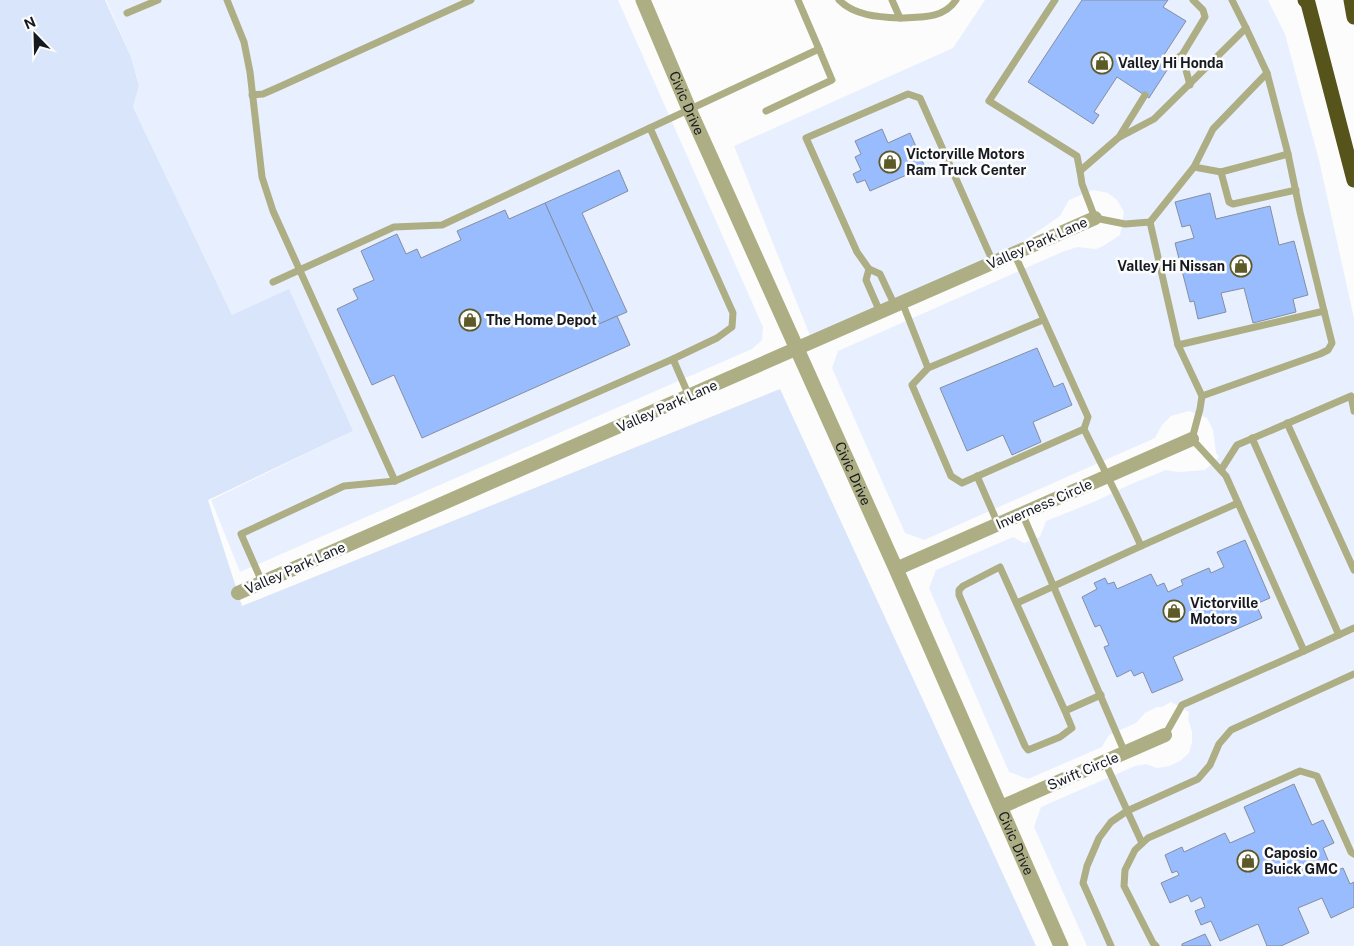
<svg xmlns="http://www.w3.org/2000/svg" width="1354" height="946" font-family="'Public Sans',sans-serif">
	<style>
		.built { fill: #e8f0ff }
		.green { fill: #d9e5fa }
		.building { fill: #99bcfe; stroke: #858e9e }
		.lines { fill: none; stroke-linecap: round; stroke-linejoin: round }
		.service { stroke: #aeae84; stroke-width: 7 }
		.minor { stroke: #aeae84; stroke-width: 14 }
		.tertiary { stroke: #aeae84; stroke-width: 15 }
		.motorway { stroke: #56531b; stroke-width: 15 }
		.labels { text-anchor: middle; stroke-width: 5; stroke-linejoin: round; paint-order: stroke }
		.poi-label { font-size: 14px; font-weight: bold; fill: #161a20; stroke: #fcfcfc; text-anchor: start }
		.street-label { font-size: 14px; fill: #161a20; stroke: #fcfcfc }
	</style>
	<rect width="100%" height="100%" fill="#fcfcfc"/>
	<g class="built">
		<polygon points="106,0 618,0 763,327 762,340 752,349 240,572 211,500 353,431 232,315 133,107 139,86 131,57"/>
		<polygon points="985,0 1268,0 1285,34 1319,160 1354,318 1354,946 1087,946 1034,827 1041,807 1135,766 1146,764 1157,768 1169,766 1180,761 1189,753 1192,742 1192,732 1188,719 1189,712 1171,702 1162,707 1157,707 1145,713 1136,723 1109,735 1102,747 1028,779 1009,772 929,588 936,570 1013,537 1024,543 1040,537 1046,521 1096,501 1131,484 1166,470 1178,472 1205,470 1219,457 1216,453 1213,430 1207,418 1189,411 1171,416 1162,425 1155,438 924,540 905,533 832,368 838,351 1062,252 1077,247 1096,249 1103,246 1120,235 1124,212 1117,200 1108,193 1093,190 1069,200 1060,216 1014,248 811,338 734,146 953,48"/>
	</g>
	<polygon class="green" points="0,0 105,0 131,57 139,86 133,107 232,315 289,289 353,431 208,500 242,606 780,389 1036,946 0,946"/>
	<g class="building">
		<polygon points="1082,0 1168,0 1163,7 1186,21 1160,61 1169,67 1149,98 1117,77 1094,112 1099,115 1093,124 1028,82"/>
		<polygon points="882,129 888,143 910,133 925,167 870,191 865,180 857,183 853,174 861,170 855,157 861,154 855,141"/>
		<polygon points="619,170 628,191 582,213 627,312 599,324 545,203"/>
		<polygon points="1210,193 1216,219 1270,206 1279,245 1294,241 1308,295 1293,299 1296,312 1253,323 1244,288 1221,293 1226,312 1198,319 1194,301 1190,302 1175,243 1194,238 1190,225 1182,227 1175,202"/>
		<polygon points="545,203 599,324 617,316 630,345 422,438 394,375 372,385 337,309 358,299 353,289 374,280 361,251 397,234 406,254 417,249 421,258 461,240 457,231 505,210 509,219"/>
		<polygon points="1037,348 1054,387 1063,383 1072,405 1033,422 1041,442 1012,455 1003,435 967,451 940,388"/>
		<polygon points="1245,540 1270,598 1256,604 1262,618 1173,657 1183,680 1152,693 1143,672 1134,676 1131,670 1117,677 1104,647 1109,645 1100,625 1095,627 1082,597 1097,589 1094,583 1105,578 1108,584 1114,582 1117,589 1151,574 1157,586 1164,583 1168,592 1183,585 1181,580 1209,568 1211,573 1224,567 1217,552"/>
		<polygon points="1294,784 1312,825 1323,820 1334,843 1323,848 1333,872 1343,868 1350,884 1354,882 1354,907 1331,918 1322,898 1298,908 1309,933 1281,946 1267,946 1258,924 1220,941 1211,921 1201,925 1195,911 1205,907 1201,897 1191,902 1188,895 1170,903 1161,883 1179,875 1177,871 1172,873 1165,855 1182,847 1184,852 1225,833 1230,843 1255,832 1244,807"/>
		<polygon points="1205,934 1211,946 1182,946 1182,944"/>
	</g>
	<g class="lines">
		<g class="service">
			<polyline points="227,0 244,42 250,72 262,177 273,211 395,481"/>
			<path d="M839,0C855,16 879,17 900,18"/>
			<path d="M892,0L900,18C920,17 944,19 956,0"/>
			<polyline points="1055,0 989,101 1077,156 1080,171"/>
			<polyline points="1232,0 1246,28"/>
			<polyline points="127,13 158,0"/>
			<polygon points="1246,28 1267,73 1213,129 1194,167 1150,222 1125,224 1095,218 1082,184 1080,171 1118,138 1154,119"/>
			<polyline points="1165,65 1182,55"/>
			<polyline points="1267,73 1288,154"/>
			<polyline points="1190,85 1182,55 1205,17 1203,10 1193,0"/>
			<polyline points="252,95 263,94 279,87 471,0"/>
			<polyline points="766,111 832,80 819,49"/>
			<polyline points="1119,137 1145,95"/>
			<polyline points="1221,172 1229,202 1233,204 1296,190"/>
			<polyline points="1150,222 1178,345 1324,311 1300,212 1288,154 1221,172 1194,167"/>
			<polyline points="869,269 866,280 880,312"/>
			<polyline points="273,282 394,227 442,225 819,49 798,0"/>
			<polyline points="902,302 928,368 912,385 951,476 962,483 1084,429 1088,417 1014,253"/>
			<polyline points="895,306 880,274 869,269 857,252 806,138 908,94 920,98 993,262"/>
			<polyline points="673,359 689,396"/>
			<polyline points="928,368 1043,320"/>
			<polyline points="1202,396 1320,354 1328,350 1332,343 1324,311"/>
			<polyline points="1287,423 1354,570"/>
			<polyline points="1252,438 1339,635"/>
			<polyline points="1221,470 1237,445 1351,396 1354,411"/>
			<polyline points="977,476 998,524"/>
			<polyline points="1022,513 1125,753"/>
			<polyline points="1141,546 1238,503"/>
			<polyline points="262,582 241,534 344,486 395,481 673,359 717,338 732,327 733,313 650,128"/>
			<path d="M1017,603L1141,546C1123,506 1103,468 1084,429"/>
			<polyline points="1304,651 1354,628"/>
			<polyline points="1065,711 1000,567 963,586 959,590 959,595 1025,746 1028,750 1060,737 1072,728 1065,711 1101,695"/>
			<polyline points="1165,735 1182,705 1304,651 1226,476 1192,439 1200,409 1202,396 1178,345"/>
			<polyline points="1105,762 1142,843"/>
			<polyline points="1111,946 1083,883 1087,866 1099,838 1111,822 1127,811 1198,779 1210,765 1219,744 1231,730 1354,674"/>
			<polyline points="1156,946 1153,943 1124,886 1125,870 1135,850 1148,838 1300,771 1317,776 1351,852 1354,854"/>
		</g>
		<g class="minor">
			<polyline points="896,569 1192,439"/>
			<polyline points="238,593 1095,218"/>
			<polyline points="1001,807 1165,735"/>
		</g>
		<path class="tertiary" id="s1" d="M643,0L689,109L896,569L1061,946"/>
		<g class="motorway">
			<polyline points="1305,0 1308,3 1354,180"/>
			<polyline points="1351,0 1354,17"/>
		</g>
	</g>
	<defs>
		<g id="shop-ring" transform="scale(1.125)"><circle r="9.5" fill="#fcfcfc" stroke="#5c5a27" stroke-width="1.5"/><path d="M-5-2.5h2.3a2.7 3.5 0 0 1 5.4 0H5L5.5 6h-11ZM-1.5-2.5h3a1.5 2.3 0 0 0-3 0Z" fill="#5c5a27"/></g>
	</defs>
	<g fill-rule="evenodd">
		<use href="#shop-ring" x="1102" y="63"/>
		<use href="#shop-ring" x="890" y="162"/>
		<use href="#shop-ring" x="1241" y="266"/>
		<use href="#shop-ring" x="470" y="320"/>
		<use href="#shop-ring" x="1174" y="611"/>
		<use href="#shop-ring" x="1248" y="861"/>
	</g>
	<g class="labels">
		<g class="poi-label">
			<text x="1118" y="68">Valley Hi Honda</text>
			<text x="906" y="159">Victorville Motors<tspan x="906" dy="16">Ram Truck Center</tspan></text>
			<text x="1225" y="271" text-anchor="end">Valley Hi Nissan</text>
			<text x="486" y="325">The Home Depot</text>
			<text x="1190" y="608">Victorville<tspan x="1190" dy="16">Motors</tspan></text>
			<text x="1264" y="858">Caposio<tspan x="1264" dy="16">Buick GMC</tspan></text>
		</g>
		<g class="street-label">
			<text dy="5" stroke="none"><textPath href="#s1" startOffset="112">Civic Drive</textPath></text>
			<text transform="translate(1037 243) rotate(-24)" y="5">Valley Park Lane</text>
			<text transform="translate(667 406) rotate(-24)" y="5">Valley Park Lane</text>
			<text dy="5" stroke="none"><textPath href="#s1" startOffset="518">Civic Drive</textPath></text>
			<text transform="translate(1044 504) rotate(-24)" y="5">Inverness Circle</text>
			<text transform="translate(295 568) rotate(-24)" y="5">Valley Park Lane</text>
			<text transform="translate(1083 771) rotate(-23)" y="5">Swift Circle</text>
			<text dy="5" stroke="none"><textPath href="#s1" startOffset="922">Civic Drive</textPath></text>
		</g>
	</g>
	<g transform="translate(35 35) rotate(337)" stroke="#fcfcfc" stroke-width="4" paint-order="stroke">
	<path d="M0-4L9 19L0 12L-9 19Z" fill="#161a20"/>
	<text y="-8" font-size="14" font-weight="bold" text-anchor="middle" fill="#161a20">N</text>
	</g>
</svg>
